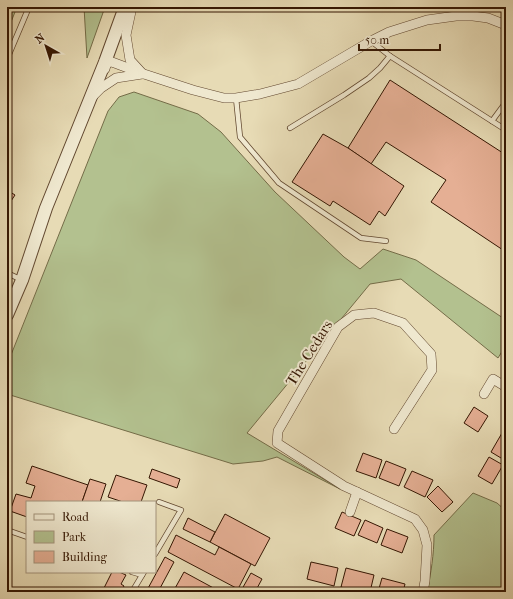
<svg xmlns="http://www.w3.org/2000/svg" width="513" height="599" font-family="'IM FELL French Canon',serif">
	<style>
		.green { fill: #b3c18f; stroke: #746c48 }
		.building { fill: #e5af94; stroke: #341602 }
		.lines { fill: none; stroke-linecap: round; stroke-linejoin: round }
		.service-casing { stroke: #61472f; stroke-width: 6 }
		.minor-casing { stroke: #61472f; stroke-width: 10 }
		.tertiary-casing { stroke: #61472f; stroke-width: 14 }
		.service { stroke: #efe8cf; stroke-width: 4.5 }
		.minor { stroke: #efe8cf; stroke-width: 9 }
		.tertiary { stroke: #efe8cf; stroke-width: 12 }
		.labels { text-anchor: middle; stroke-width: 4; stroke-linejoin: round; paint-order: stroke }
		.street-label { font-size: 15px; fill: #341602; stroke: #efe8cf }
	</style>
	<rect width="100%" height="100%" fill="#e7dbb5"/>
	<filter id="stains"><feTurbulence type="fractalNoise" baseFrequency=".005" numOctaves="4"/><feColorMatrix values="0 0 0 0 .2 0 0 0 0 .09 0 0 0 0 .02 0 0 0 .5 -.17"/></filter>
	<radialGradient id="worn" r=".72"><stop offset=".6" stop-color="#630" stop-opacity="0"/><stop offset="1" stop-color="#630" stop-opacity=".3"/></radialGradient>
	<g class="green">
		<polygon points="7,7 17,7 7,32"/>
		<polygon points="84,7 105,7 87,58"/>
		<polygon points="134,92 198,114 221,132 275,192 344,257 360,269 383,249 416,260 506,320 506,345 498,358 401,279 370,284 247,433 340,489 277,457 263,461 233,464 7,394 7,365 108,111 119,97"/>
		<path d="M473,493L497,503L506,511V592H427C431,573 434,554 434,535Z"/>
	</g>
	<g class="building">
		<polygon points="390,80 506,155 506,252 431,202 446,180 386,142 371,164 348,148"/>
		<polygon points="323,134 348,148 404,186 385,216 379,211 370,225 333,201 330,206 292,182"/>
		<polygon points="7,190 15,195 7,207"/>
		<polygon points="474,407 488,416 478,432 464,423"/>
		<polygon points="502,433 506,435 506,461 491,452"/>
		<polygon points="363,453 382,460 376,478 356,471"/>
		<polygon points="489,457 503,465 492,484 478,476"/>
		<polygon points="386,461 406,469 399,486 379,478"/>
		<polygon points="32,466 88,485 82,502 27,502 27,517 10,511 16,494 31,498 35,486 26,483"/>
		<polygon points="152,469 180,479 177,488 149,478"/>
		<polygon points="412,471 433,480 425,497 404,487"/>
		<polygon points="116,475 147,485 141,502 123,502 108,497"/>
		<polygon points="90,479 106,484 100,502 82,502"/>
		<polygon points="438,486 453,502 442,512 427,497"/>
		<polygon points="342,512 361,520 354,536 335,528"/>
		<polygon points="225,514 270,538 255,566 210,542"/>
		<polygon points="188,518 215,532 210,542 183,529"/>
		<polygon points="365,520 383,528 377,543 358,535"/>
		<polygon points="387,529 408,537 402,553 381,545"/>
		<polygon points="176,535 215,555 219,547 251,564 238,589 168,552"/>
		<polygon points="165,557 174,562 158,592 146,592"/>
		<polygon points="311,562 338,568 334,586 307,579"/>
		<polygon points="346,568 374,575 370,592 360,592 341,587"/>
		<polygon points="112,572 119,572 126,575 121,584 124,586 121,592 102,592"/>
		<polygon points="184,572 219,591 219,592 173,592"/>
		<polygon points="251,573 262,579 255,592 251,590 250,592 247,592 242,589"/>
		<polygon points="382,578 405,584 403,592 378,592"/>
	</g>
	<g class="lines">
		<g class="service-casing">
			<g id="service">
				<polyline points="371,41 390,56 506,130"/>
				<polyline points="7,59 29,7"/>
				<polyline points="236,98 240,137 279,183 361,238 386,241"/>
				<polyline points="492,121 506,102"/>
				<polyline points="290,128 344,95 369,78 380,68 390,56"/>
				<polyline points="7,273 22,280"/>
				<polyline points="7,530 27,537"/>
				<polyline points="155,554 181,510 159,502"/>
				<polyline points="132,572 142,575"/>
				<polyline points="132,592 144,572"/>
			</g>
		</g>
		<g class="minor-casing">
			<g id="minor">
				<polyline points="132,7 126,35 130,60 141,72"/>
				<path d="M105,69C106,65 107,62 112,62L144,74L193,90L224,98H236L260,94L298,84L371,41L389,32L427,20L456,16H473L488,18L506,25"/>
				<polyline points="93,96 101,88 116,78 142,74"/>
				<polyline points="484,394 493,379 506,387"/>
				<polyline points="357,492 344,486 277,443 278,431 338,327 354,315 374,313 403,323 431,354 432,370 394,429"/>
				<polyline points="350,512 357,492 415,519 423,530 427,545 425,581 423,592"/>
			</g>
		</g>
		<g class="tertiary-casing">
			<polyline id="tertiary" points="7,315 22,280 46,208 105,62 125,7"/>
		</g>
		<use href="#service" class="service"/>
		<use href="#minor" class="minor"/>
		<use href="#tertiary" class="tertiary"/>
	</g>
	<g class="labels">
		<g class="street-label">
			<text transform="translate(309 353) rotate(-58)" y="5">The Cedars</text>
		</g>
	</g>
	<rect width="513" height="599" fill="none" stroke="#e7dbb5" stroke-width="24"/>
	<rect x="8" y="8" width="497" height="583" fill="none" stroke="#341602" stroke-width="2"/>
	<rect x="12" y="12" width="489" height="575" fill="none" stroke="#341602"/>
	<rect x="26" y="501" width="130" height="72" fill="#efe8cf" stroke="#a4947d"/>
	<rect x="34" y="514" width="20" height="6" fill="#efe8cf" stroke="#a4947d"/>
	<text x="62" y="521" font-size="12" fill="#341602">Road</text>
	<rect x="34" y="531" width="20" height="12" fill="#b3c18f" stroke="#a4947d"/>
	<text x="62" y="541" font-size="12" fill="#341602">Park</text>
	<rect x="34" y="551" width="20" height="12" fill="#e5af94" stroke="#a4947d"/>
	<text x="62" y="561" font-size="12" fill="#341602">Building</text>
	<g transform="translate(46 46) rotate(321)" stroke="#efe8cf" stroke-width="3" paint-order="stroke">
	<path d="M0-3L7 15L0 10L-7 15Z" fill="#341602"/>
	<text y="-6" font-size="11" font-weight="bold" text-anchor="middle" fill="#341602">N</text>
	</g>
	<path d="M359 44v6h81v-6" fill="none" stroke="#341602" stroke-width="2"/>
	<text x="365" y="44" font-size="12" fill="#341602" stroke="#efe8cf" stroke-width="3" paint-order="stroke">50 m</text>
	<rect width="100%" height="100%" filter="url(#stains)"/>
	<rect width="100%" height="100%" fill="url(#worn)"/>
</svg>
